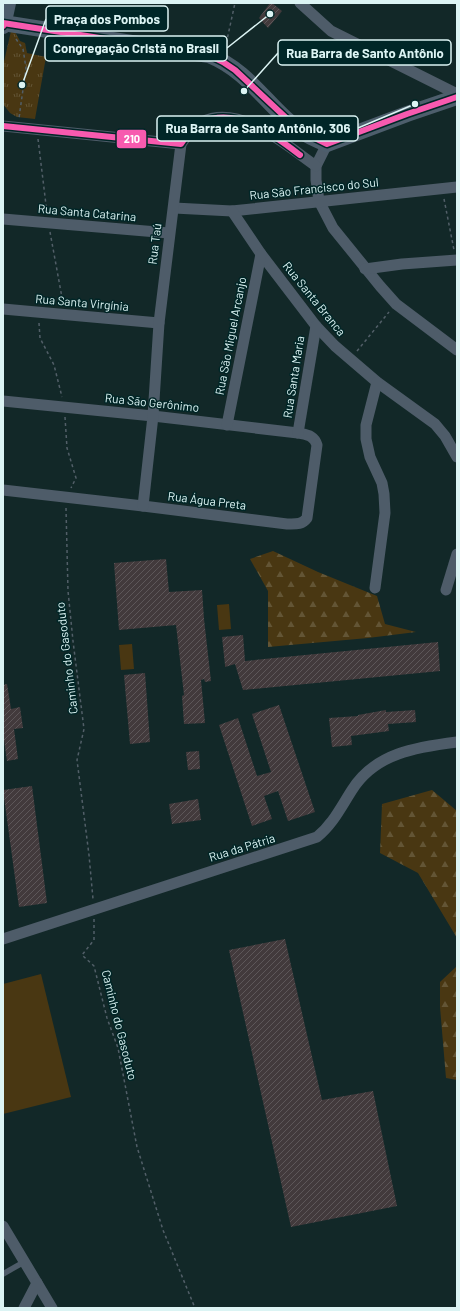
<svg xmlns="http://www.w3.org/2000/svg" width="460" height="1311" font-family="Barlow,sans-serif">
	<style>
		.green { fill: #493712 }
		.forest { fill: url(#forest-firs) }
		.park { fill: url(#park-tufts) }
		.building { fill: url(#building-hatch) }
		.lines { fill: none; stroke-linecap: round; stroke-linejoin: round }
		.path { stroke: #525f68; stroke-width: 1.5; stroke-dasharray: 3 3; stroke-linecap: butt }
		.lane { stroke: #4e5c69; stroke-width: 5.5 }
		.street { stroke: #4e5c69; stroke-width: 11 }
		.secondary { stroke: #4d5e6c; stroke-width: 16 }
		.bus-1-casing { stroke: #002627; stroke-width: 9 }
		.bus-1 { stroke: #f75aaf; stroke-width: 6 }
		.labels { text-anchor: middle; stroke-width: 3; stroke-linejoin: round; paint-order: stroke }
		.street-label { font-size: 12px; fill: #dcf4f4; stroke: #002627 }
		.leader { fill: none; stroke: #dcf4f4; stroke-width: 1.5 }
		.callout-dot { fill: #dcf4f4; stroke: #002627; stroke-width: 1.5 }
		.callout { fill: #002627; stroke: #dcf4f4; stroke-width: 1.5 }
		.callout-label { font-size: 13px; text-anchor: middle; font-weight: bold; fill: #dcf4f4 }
		.line-badge { stroke: #002627; stroke-width: 1.5 }
		.badge-label { font-size: 11px; text-anchor: middle; font-weight: bold; fill: #fff }
	</style>
	<defs>
		<pattern id="forest-firs" width="22" height="20" patternUnits="userSpaceOnUse"><rect width="22" height="20" fill="#493712"/><path d="M5 1l3.5 6h-7zM16 11l3.5 6h-7z" fill="#635535"/></pattern>
		<pattern id="park-tufts" width="24" height="20" patternUnits="userSpaceOnUse"><rect width="24" height="20" fill="#493712"/><path d="M3 7l-1-3M5 7V3M7 7l1-3M15 17l-1-3M17 17v-4M19 17l1-3" fill="none" stroke="#635535"/></pattern>
		<pattern id="building-hatch" width="6" height="6" patternUnits="userSpaceOnUse"><rect width="6" height="6" fill="#423a3c"/><path d="M-1 1l2-2M0 6l6-6M5 7l2-2" fill="none" stroke="#5d5759"/></pattern>
	</defs>
	<rect width="100%" height="100%" fill="#122828"/>
	<g class="green">
		<polygon points="229,604 231,629 219,630 217,605"/>
		<polygon points="132,644 134,669 121,670 119,645"/>
		<polygon points="41,974 71,1097 3,1114 3,984"/>
	</g>
	<g class="forest">
		<polygon points="273,551 318,572 377,596 385,624 416,632 368,638 268,647 268,591 250,559"/>
		<polygon points="432,790 457,811 457,938 418,873 380,853 382,804"/>
		<polygon points="457,966 457,1080 446,1078 440,1007 440,982"/>
	</g>
	<polygon class="park" points="11,31 15,32 20,41 25,43 27,53 46,57 35,119 17,117 10,113 3,104 3,66"/>
	<g class="building">
		<polygon points="270,3 272,3 282,11 268,28 259,18"/>
		<polygon points="166,559 169,592 202,590 204,619 211,681 205,682 204,679 201,680 205,723 184,724 182,696 184,695 176,625 119,630 114,563"/>
		<polygon points="243,635 245,661 438,642 440,671 243,690 235,664 225,667 225,665 222,637"/>
		<polygon points="145,673 150,742 130,744 124,675"/>
		<polygon points="7,684 11,709 20,707 23,728 14,729 18,759 7,761 3,733 3,685"/>
		<polygon points="279,705 315,812 288,821 278,791 264,796 272,819 252,826 219,725 238,718 257,776 271,772 252,714"/>
		<polygon points="386,710 386,712 415,710 416,722 388,724 389,731 351,736 352,745 332,747 329,718 358,716 358,715"/>
		<polygon points="199,751 200,769 188,770 186,752"/>
		<polygon points="32,786 47,903 19,907 3,790"/>
		<polygon points="198,799 201,820 172,824 169,804"/>
		<polygon points="285,939 322,1100 373,1091 397,1206 291,1227 229,950"/>
	</g>
	<g class="lines">
		<g class="path">
			<polyline points="16,39 23,49 26,68 19,118"/>
			<polyline points="225,49 235,3"/>
			<polyline points="38,139 47,213"/>
			<polyline points="444,199 454,250"/>
			<polyline points="50,232 63,303"/>
			<polyline points="39,323 40,338 54,365 62,397"/>
			<polyline points="357,351 389,312"/>
			<polyline points="65,417 67,448 76,478 71,488"/>
			<polyline points="66,508 68,591 73,641 84,729 77,760 89,855 93,899"/>
			<polyline points="94,919 94,940 82,955 94,966 107,1018 118,1048 137,1147 163,1230 195,1308"/>
		</g>
		<polyline class="lane" points="3,1274 24,1262"/>
		<g class="street">
			<polyline points="300,3 331,31 457,94"/>
			<polyline points="3,126 181,144"/>
			<polyline points="327,144 316,166 316,180 319,201 333,228 380,286 396,304 457,350"/>
			<polyline points="174,208 232,211 457,187"/>
			<polyline points="232,211 261,254 316,326 335,346 377,382 435,424 445,436 457,457"/>
			<polyline points="3,219 169,233"/>
			<polyline points="365,269 402,264 457,260"/>
			<polyline points="3,309 159,323"/>
			<path d="M3,401L153,416L298,433C307,435 314,435 317,445L307,518C302,525 295,524 287,524L143,506L3,490"/>
			<polyline points="227,425 261,254"/>
			<polyline points="298,433 316,326"/>
			<path d="M143,506L153,416L159,323L181,144C187,135 193,127 202,122C240,103 287,146 316,166"/>
			<polyline points="375,588 385,513 384,494 382,483 370,457 366,439 366,425 377,382"/>
			<polyline points="446,590 457,554"/>
			<path d="M3,939L317,837C333,824 341,807 352,790C375,753 417,747 457,742"/>
			<polyline points="3,1226 52,1308"/>
			<polyline points="24,1308 37,1283"/>
		</g>
		<g class="secondary">
			<path d="M3,23L209,55C249,71 267,106 299,130C308,136 317,140 327,144L407,114L457,97"/>
			<polyline points="3,26 8,3"/>
		</g>
		<g class="bus-1-casing">
			<g id="bus-1">
				<polyline points="3,26 3,23 209,55 223,62 235,70 299,130 327,144 407,114 457,97"/>
				<path d="M3,126L181,144C186,136 193,126 202,122C237,106 274,135 300,155"/>
			</g>
		</g>
		<use href="#bus-1" class="bus-1"/>
	</g>
	<g class="labels">
		<g class="street-label">
			<text transform="translate(314 189) rotate(-6)" y="4">Rua São Francisco do Sul</text>
			<text transform="translate(87 213) rotate(5)" y="4">Rua Santa Catarina</text>
			<text transform="translate(155 244) rotate(-83)" y="4">Rua Taú</text>
			<text transform="translate(314 299) rotate(51)" y="4">Rua Santa Branca</text>
			<text transform="translate(82 303) rotate(5)" y="4">Rua Santa Virgínia</text>
			<text transform="translate(231 336) rotate(-79)" y="4">Rua São Miguel Arcanjo</text>
			<text transform="translate(294 377) rotate(-81)" y="4">Rua Santa Maria</text>
			<text transform="translate(152 403) rotate(6)" y="4">Rua São Gerônimo</text>
			<text transform="translate(207 501) rotate(7)" y="4">Rua Água Preta</text>
			<text transform="translate(67 658) rotate(-97)" y="4">Caminho do Gasoduto</text>
			<text transform="translate(242 848) rotate(-17)" y="4">Rua da Pátria</text>
			<text transform="translate(119 1025) rotate(76)" y="4">Caminho do Gasoduto</text>
		</g>
	</g>
	<path class="leader" d="M22 85L46 19M270 14L227 48M244 91L278 53M415 104L358 128"/>
	<g class="callout-dot">
		<circle cx="22" cy="85" r="4"/>
		<circle cx="270" cy="14" r="4"/>
		<circle cx="244" cy="91" r="4"/>
		<circle cx="415" cy="104" r="4"/>
	</g>
	<g class="callout">
		<rect x="46" y="6" width="122" height="25" rx="4"/>
		<rect x="45" y="36" width="182" height="25" rx="4"/>
		<rect x="278" y="40" width="173" height="25" rx="4"/>
		<rect x="157" y="116" width="201" height="25" rx="4"/>
	</g>
	<g class="callout-label">
		<text x="107" y="24">Praça dos Pombos</text>
		<text x="136" y="53">Congregação Cristã no Brasil</text>
		<text x="365" y="58">Rua Barra de Santo Antônio</text>
		<text x="258" y="133">Rua Barra de Santo Antônio, 306</text>
	</g>
	<rect class="line-badge" x="116" y="129" width="31" height="20" rx="4" fill="#f75aaf"/>
	<g class="badge-label">
		<text x="132" y="143">210</text>
	</g>
	<rect width="460" height="1311" fill="none" stroke="#dcf4f4" stroke-width="8"/>
</svg>
